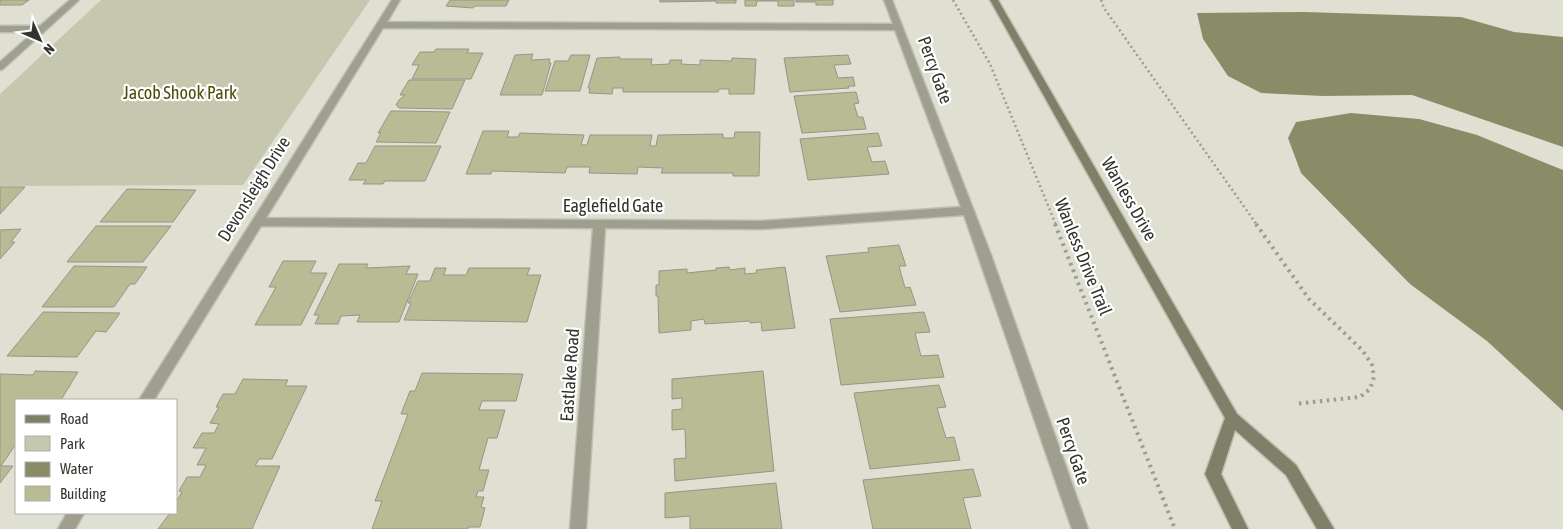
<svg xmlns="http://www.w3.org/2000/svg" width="1563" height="529" font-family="'Asap Condensed',sans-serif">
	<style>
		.green { fill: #c6c7af }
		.water { fill: #8a8c67 }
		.building { fill: #b9bb94; stroke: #959688 }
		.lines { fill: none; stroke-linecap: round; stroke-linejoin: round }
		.street-casing { stroke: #bdbeb0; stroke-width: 3 }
		.secondary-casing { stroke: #bdbeb0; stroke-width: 3 }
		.path-far1 { stroke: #9c9c91; stroke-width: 2.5; stroke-dasharray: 2 3; stroke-linecap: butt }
		.path { stroke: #9c9c91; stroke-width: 4; stroke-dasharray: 2.5 4.5; stroke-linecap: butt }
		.street { fill: #9e9f8e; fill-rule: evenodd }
		.secondary { fill: #7e8067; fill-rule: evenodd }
		.labels { text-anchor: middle; stroke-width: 4.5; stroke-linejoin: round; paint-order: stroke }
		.street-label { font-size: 18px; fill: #34342e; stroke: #fff }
		.park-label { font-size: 18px; fill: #4b4c07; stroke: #fff }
	</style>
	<rect width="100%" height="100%" fill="#dfe0d1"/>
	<polygon class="green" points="101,0 370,0 243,185 0,186 0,94"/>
	<g class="water">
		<polygon points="1305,12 1461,17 1514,32 1563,37 1563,147 1412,95 1324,96 1261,93 1228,76 1203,39 1197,13"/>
		<polygon points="1351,113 1419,119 1477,135 1563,170 1563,411 1487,341 1410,284 1301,173 1288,138 1296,122"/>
	</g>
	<g class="building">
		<polygon points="0,0 29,0 22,5 0,5"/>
		<polygon points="450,0 509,0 506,6 475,6 473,8 446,6"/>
		<polygon points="660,0 736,0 736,3 716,3 716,1 660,2"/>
		<polygon points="745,0 794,0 794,6 778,6 778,1 757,1 756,6 745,6"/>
		<polygon points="796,0 833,0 833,5 816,5 816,2 796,2"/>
		<polygon points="436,49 469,49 467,53 483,53 471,79 412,79 419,65 412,65 420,52 434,52"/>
		<polygon points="533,54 531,60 550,59 549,63 551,63 542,95 500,95 515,55"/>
		<polygon points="571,55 590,55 580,91 545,91 555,61 568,61"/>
		<polygon points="848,55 851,64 834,65 838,78 853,77 855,86 848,86 849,88 790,92 784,58"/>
		<polygon points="620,57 619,59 652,59 651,65 669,64 670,60 682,60 681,64 700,65 700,60 732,61 732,58 756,59 754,94 729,94 729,89 719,89 718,92 623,92 623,88 613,88 612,94 589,93 590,88 588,88 597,58"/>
		<polygon points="409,80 465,80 452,109 399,108 396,105 399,100 405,95 400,95"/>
		<polygon points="856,92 859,103 854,104 858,117 863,117 866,129 802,133 794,96"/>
		<polygon points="391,111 403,111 450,112 436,143 376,142 381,133 378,133"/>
		<polygon points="483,131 509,131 507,137 518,137 520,133 584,135 581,145 587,145 590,135 652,135 650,146 656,146 658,135 723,134 723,138 734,138 735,132 760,132 759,176 733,176 733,173 661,173 663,168 638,167 637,174 589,173 590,167 567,167 565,173 492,171 491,174 466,174"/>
		<polygon points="878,133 882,146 867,147 872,162 885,161 889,174 808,180 800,139"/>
		<polygon points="375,146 441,146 425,181 385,181 383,184 363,184 366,180 349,180 358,163 366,163"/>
		<polygon points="0,187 25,187 0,214"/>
		<polygon points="127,189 196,190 173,222 100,222"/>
		<polygon points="96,226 171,226 143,262 67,262"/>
		<polygon points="21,229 11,242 15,242 0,259 0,230"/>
		<polygon points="899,245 906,266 899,266 905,288 910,287 916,305 840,312 826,256 869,252 868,248"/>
		<polygon points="283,261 316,261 310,273 327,273 301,325 255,325 276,287 269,287"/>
		<polygon points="339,264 368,264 366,268 410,266 406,274 418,274 399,322 357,322 360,315 341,316 338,324 315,324 319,315 314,315"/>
		<polygon points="74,266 147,267 135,284 130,284 114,307 42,307"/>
		<polygon points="729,267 730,270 745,268 745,274 757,273 756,270 785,267 795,328 762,331 761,322 750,323 750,321 705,324 704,319 691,321 691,330 659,333 658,296 656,296 656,285 659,285 659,271 687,269 687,273 716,270 716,268"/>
		<polygon points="435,268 446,268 444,275 466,275 469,268 530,268 527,275 541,275 527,322 404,320 411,303 408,303 418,281 430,281"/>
		<polygon points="43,312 120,313 106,332 96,331 77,357 7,356"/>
		<polygon points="924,312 930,332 915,333 921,356 938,355 944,377 841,385 830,319"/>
		<polygon points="35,371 78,372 61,400 16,400 16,444 1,466 13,466 0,483 0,374 33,375"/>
		<polygon points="763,371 774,471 675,481 674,459 686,458 685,429 672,430 672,410 682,409 682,398 672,399 672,379"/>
		<polygon points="422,373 523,374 516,401 482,401 479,410 505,410 497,438 488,438 479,470 489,470 483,491 478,491 476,497 484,497 481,507 485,508 480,527 468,527 468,529 372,529 382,501 375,501 408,414 401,414 410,391 415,391"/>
		<polygon points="243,379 288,380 285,386 307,386 272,459 259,459 255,466 280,466 252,529 158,529 170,513 176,513 176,502 182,492 179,491 187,477 200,477 206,465 197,465 206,448 193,448 202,433 214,433 219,424 210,423 219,407 216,407 223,394 235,394"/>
		<polygon points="939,385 946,407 937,408 946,438 954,437 960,460 870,469 854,393"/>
		<polygon points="973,469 981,496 963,498 971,529 873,529 863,480"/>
		<polygon points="776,483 782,529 690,529 690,516 665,518 665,493"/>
	</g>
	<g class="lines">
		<g class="street-casing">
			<g id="street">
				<polygon points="70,0 79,0 3,69 0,70 0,62 34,32 0,32 0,26 40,26"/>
				<path d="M392,0H400L387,22L893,24L884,0H892L991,255L1088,529H1072L964,215L761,229L605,228L586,529H570L593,228L261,226L154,400H139ZM383,28L895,30L961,207L761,221L266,218Z"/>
				<polygon points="67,513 84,513 75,529 58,529"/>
			</g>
		</g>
		<g class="secondary-casing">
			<polygon id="secondary" points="990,0 998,0 1237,414 1296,465 1334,529 1317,529 1286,475 1235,430 1221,474 1248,529 1232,529 1205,474 1225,418"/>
		</g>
		<g class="path-far1">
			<polyline points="953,0 990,64 1056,225"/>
			<polyline points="1101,0 1104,8 1257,225"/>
		</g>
		<g class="path">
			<polyline points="1055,224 1175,529"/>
			<polyline points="1256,224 1309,299 1363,351 1372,365 1374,377 1370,389 1360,397 1295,404"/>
		</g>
		<use href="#street" class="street"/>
		<use href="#secondary" class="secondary"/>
	</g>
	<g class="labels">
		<g class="street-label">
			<text transform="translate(935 70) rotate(70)" y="6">Percy Gate</text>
			<text transform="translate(254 189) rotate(-58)" y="6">Devonsleigh Drive</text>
			<text transform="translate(1129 199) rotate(60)" y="6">Wanless Drive</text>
			<text x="613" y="212">Eaglefield Gate</text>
			<text transform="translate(1083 257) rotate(68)" y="6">Wanless Drive Trail</text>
			<text transform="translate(570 375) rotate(-86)" y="6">Eastlake Road</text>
			<text transform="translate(1073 451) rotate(71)" y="6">Percy Gate</text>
		</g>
		<g class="park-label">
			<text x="180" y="99">Jacob Shook Park</text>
		</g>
	</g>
	<rect x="15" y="399" width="162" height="115" fill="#ffffff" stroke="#aeaeab"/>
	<rect x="25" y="415" width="25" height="8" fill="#7e8067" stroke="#aeaeab"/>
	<text x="60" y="424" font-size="15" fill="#34342e">Road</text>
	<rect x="25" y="436" width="25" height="15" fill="#c6c7af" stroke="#aeaeab"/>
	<text x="60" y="449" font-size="15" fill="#34342e">Park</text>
	<rect x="25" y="462" width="25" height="15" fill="#8a8c67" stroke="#aeaeab"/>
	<text x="60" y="474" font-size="15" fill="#34342e">Water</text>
	<rect x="25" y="486" width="25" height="15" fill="#b9bb94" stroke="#aeaeab"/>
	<text x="60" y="499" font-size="15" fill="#34342e">Building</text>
	<g transform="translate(40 40) rotate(135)" stroke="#ffffff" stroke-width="4" paint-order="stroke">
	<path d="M0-4L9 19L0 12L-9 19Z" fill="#34342e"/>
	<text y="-8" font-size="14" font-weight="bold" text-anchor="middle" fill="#34342e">N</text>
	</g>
</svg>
